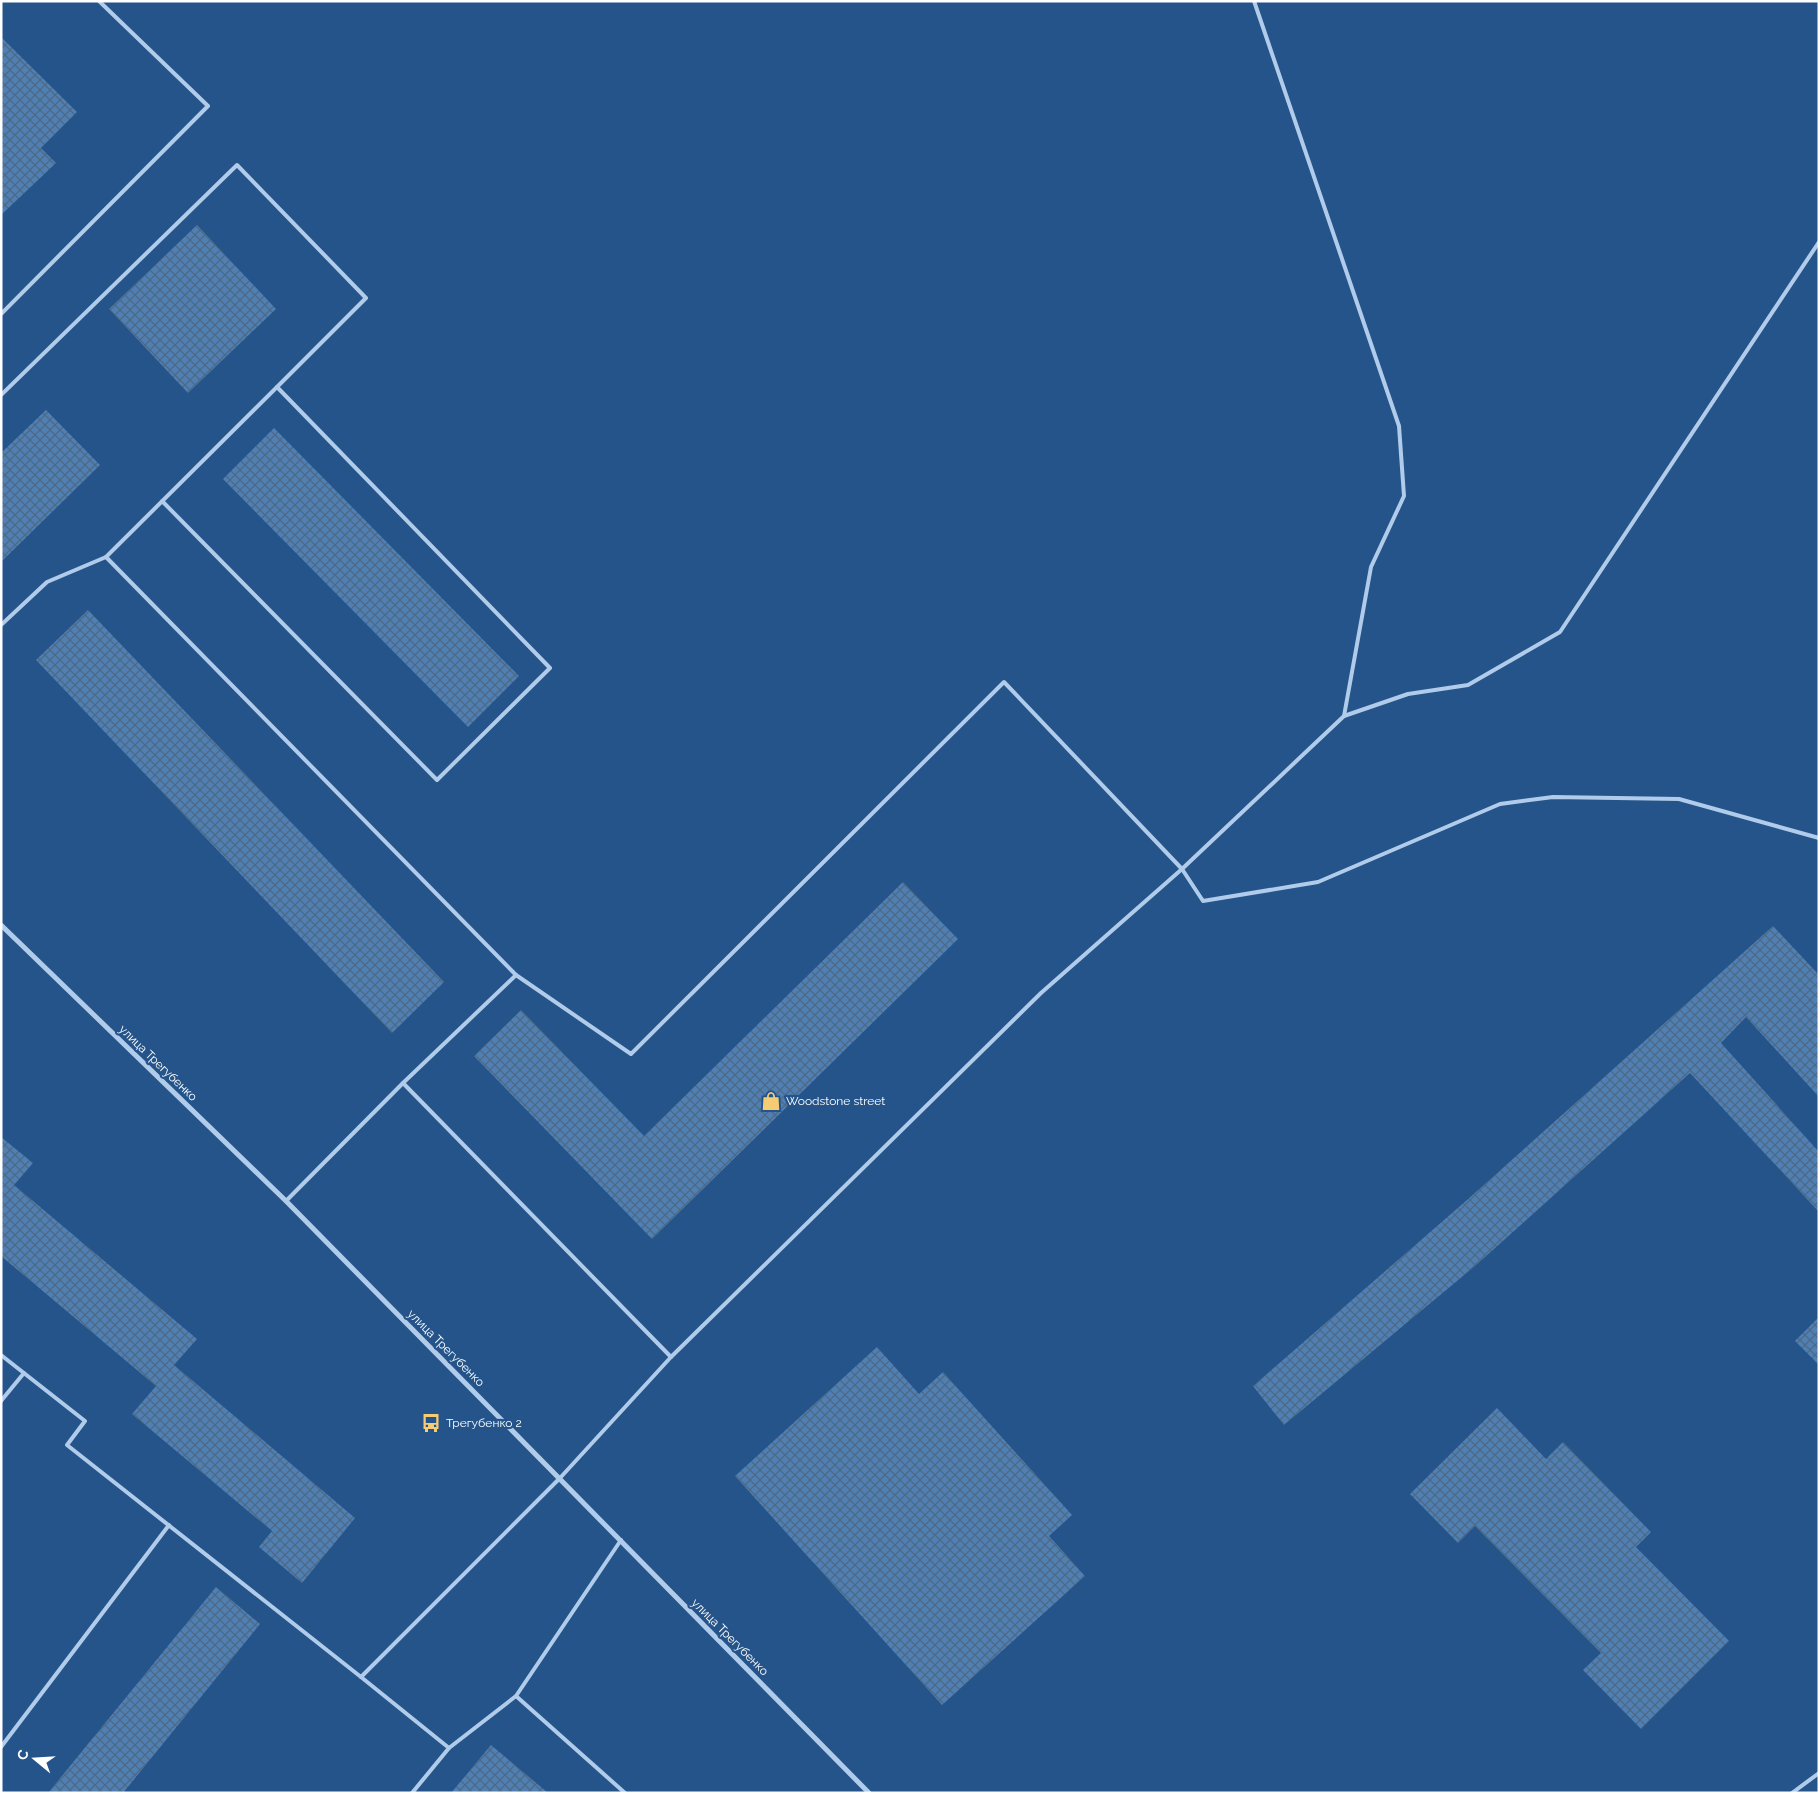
<svg xmlns="http://www.w3.org/2000/svg" width="1820" height="1794" font-family="Raleway,sans-serif">
	<style>
		.building { fill: url(#building-cross-hatch) }
		.lines { fill: none; stroke-linecap: round; stroke-linejoin: round }
		.service { stroke: #b1ccea; stroke-width: 4 }
		.minor { stroke: #b1ccea; stroke-width: 5 }
		.labels { text-anchor: middle; stroke-width: 4.5; stroke-linejoin: round; paint-order: stroke }
		.street-label { font-size: 12px; fill: #fff; stroke: #24548a }
		.poi-label { font-size: 12px; fill: #fff; stroke: #24548a; text-anchor: start }
	</style>
	<defs>
		<pattern id="building-cross-hatch" width="8" height="8" patternUnits="userSpaceOnUse" patternTransform="scale(1.25)"><rect width="8" height="8" fill="#5080b3"/><path d="M0 0l8 8M0 8l8-8" fill="none" stroke="#4e6985"/></pattern>
	</defs>
	<rect width="100%" height="100%" fill="#24548a"/>
	<g class="building">
		<polygon points="2,38 77,112 41,148 56,163 1,215"/>
		<polygon points="197,225 276,309 188,393 109,309"/>
		<polygon points="46,410 100,465 1,562 1,453"/>
		<polygon points="274,428 519,676 468,727 223,479"/>
		<polygon points="88,610 444,982 392,1033 36,660"/>
		<polygon points="903,882 958,939 652,1239 474,1056 521,1010 644,1136"/>
		<polygon points="1773,926 1819,975 1819,1097 1746,1017 1721,1043 1819,1152 1819,1212 1690,1073 1475,1266 1284,1425 1253,1386 1467,1200"/>
		<polygon points="1,1137 33,1163 14,1185 197,1339 174,1365 355,1518 302,1583 259,1547 272,1531 132,1414 156,1386 1,1256"/>
		<polygon points="1819,1317 1819,1365 1795,1341"/>
		<polygon points="877,1347 919,1394 943,1372 1072,1515 1049,1536 1085,1576 942,1705 735,1476"/>
		<polygon points="1497,1408 1546,1459 1563,1442 1651,1532 1636,1547 1729,1641 1641,1729 1583,1670 1601,1653 1475,1526 1458,1543 1410,1494"/>
		<polygon points="216,1587 260,1624 123,1793 48,1793"/>
		<polygon points="491,1745 548,1793 451,1793"/>
	</g>
	<g class="lines">
		<g class="service">
			<polyline points="1,314 208,106 99,1"/>
			<polyline points="1,395 237,165 366,298 277,387"/>
			<polyline points="162,501 437,780 550,668 277,387 106,557 516,975 631,1054 1004,682 1182,869 1203,901 1318,882 1500,804 1553,797 1679,799 1819,838"/>
			<polyline points="1,625 47,582 106,557"/>
			<polyline points="1344,716 1408,694 1468,685 1560,632 1819,242"/>
			<polyline points="403,1083 671,1357"/>
			<polyline points="286,1201 403,1083 516,975"/>
			<polyline points="1,1355 85,1421 67,1445 361,1677 560,1478 671,1357 1041,993 1182,869 1344,716 1371,567 1404,496 1399,426 1254,1"/>
			<polyline points="1,1401 24,1373"/>
			<polyline points="361,1677 449,1748"/>
			<polyline points="516,1696 625,1793"/>
			<polyline points="1,1747 169,1525"/>
			<polyline points="412,1793 449,1748 516,1696 621,1540"/>
			<polyline points="1792,1793 1819,1773"/>
		</g>
		<polyline class="minor" points="1,925 286,1201 869,1793"/>
	</g>
	<defs>
		<g id="shop-bare" transform="scale(1.5)"><path d="M-5-2.5h2.3a2.7 3.5 0 0 1 5.4 0H5L5.5 6h-11ZM-1.5-2.5h3a1.5 2.3 0 0 0-3 0Z" fill="#f5cb74" stroke="#24548a" stroke-width="2.5" paint-order="stroke"/></g>
		<g id="bus-bare" transform="scale(1.5)"><path d="M-5-6H5V4H4V6H2V4H-2V6H-4V4H-5ZM-3.5-4V0h7V-4ZM-3.5 1.2v1.5H-2V1.2ZM2 1.2v1.5H3.5V1.2Z" fill="#f5cb74" stroke="#24548a" stroke-width="2.5" paint-order="stroke"/></g>
	</defs>
	<g fill-rule="evenodd">
		<use href="#shop-bare" x="771" y="1101"/>
		<use href="#bus-bare" x="431" y="1423"/>
	</g>
	<g class="labels">
		<g class="street-label">
			<text transform="translate(158 1063) rotate(44)" y="4">улица Трегубенко</text>
			<text transform="translate(446 1348) rotate(45)" y="4">улица Трегубенко</text>
			<text transform="translate(730 1637) rotate(45)" y="4">улица Трегубенко</text>
		</g>
		<g class="poi-label">
			<text x="786" y="1105">Woodstone street</text>
			<text x="446" y="1427">Трегубенко 2</text>
		</g>
	</g>
	<rect width="1820" height="1794" fill="none" stroke="#ffffff" stroke-width="5"/>
	<g transform="translate(35 1759) rotate(288)" stroke="#24548a" stroke-width="4" paint-order="stroke">
	<path d="M0-4L9 19L0 12L-9 19Z" fill="#ffffff"/>
	<text y="-8" font-size="14" font-weight="bold" text-anchor="middle" fill="#ffffff">С</text>
	</g>
</svg>
